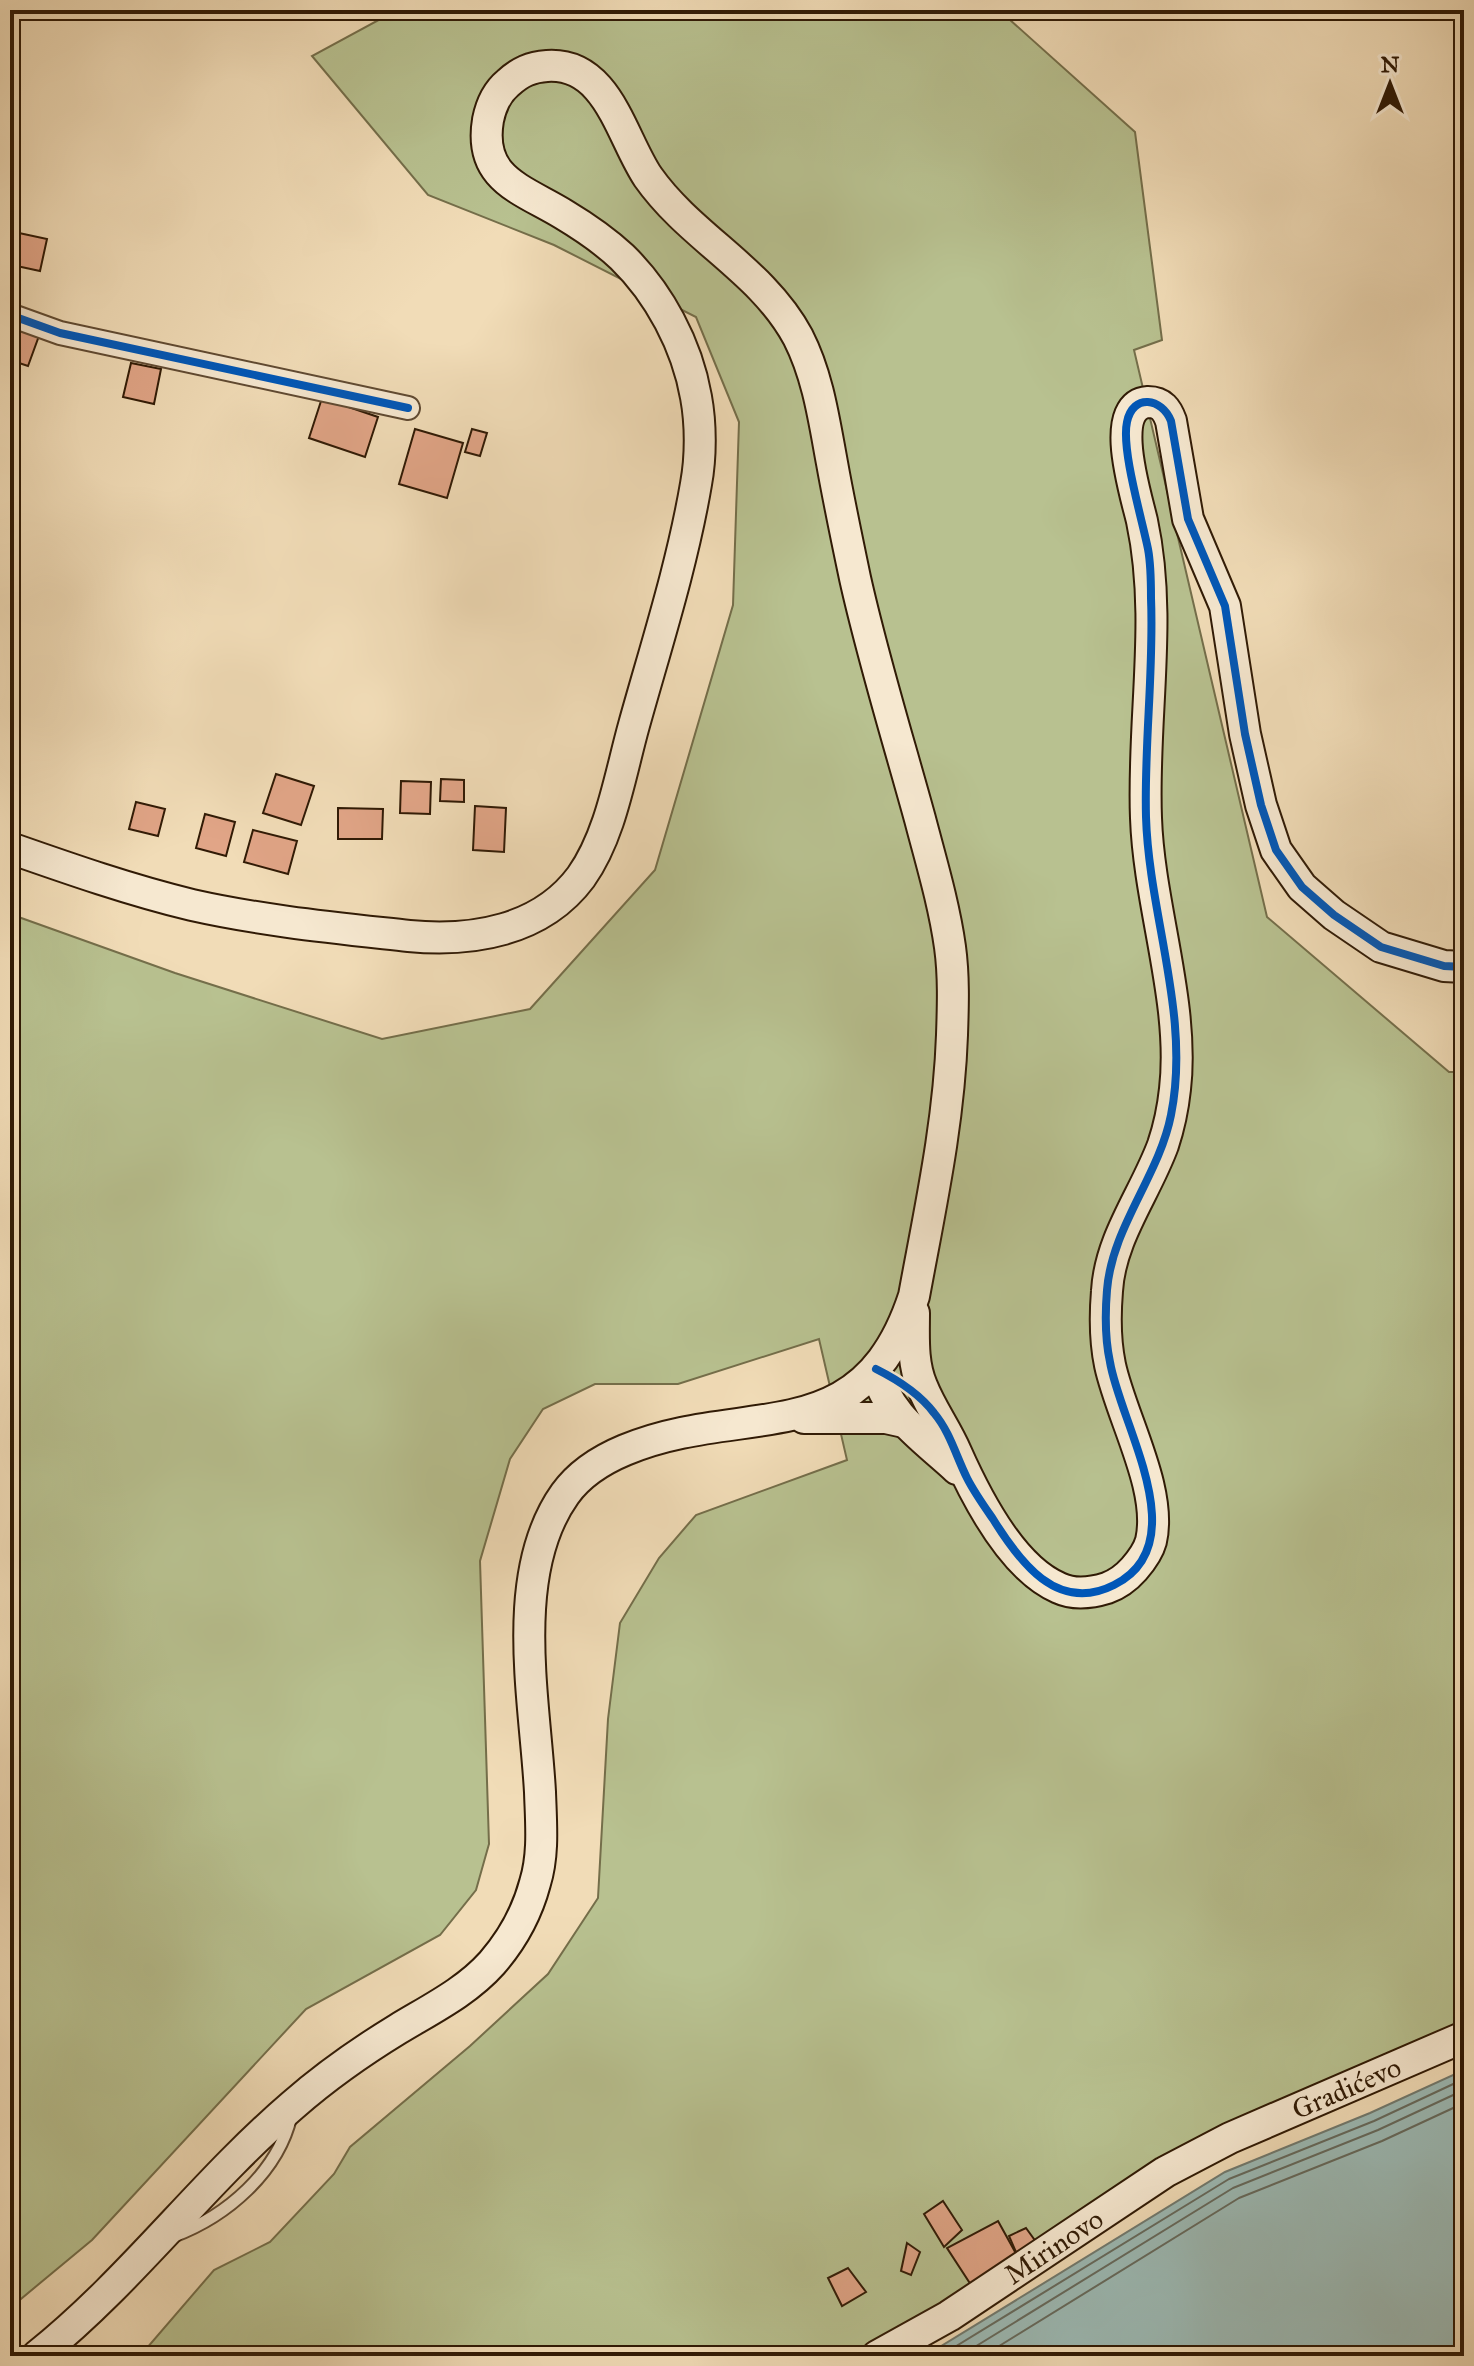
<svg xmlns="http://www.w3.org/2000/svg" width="1474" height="2366" font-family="'IM FELL Great Primer',serif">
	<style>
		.green { fill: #b8c190; stroke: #746e4a; stroke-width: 2 }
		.water { fill: #9cbab5; stroke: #717a6f; stroke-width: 2 }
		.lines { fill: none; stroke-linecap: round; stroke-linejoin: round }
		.shore { stroke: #666a5d; stroke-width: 2 }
		.building { fill: #e1a587; stroke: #301a05; stroke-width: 2 }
		.lane-casing { stroke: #604a32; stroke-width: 15 }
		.street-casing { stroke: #604a32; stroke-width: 26 }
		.secondary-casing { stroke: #301a05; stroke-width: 34 }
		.lane { stroke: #f6e8d0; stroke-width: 11 }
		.street { stroke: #f6e8d0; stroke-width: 22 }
		.secondary { stroke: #f6e8d0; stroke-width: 30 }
		.cycleway-casing { stroke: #f6e8d0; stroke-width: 13 }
		.cycleway { stroke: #0057b8; stroke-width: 8 }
		.labels { text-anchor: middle; stroke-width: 8; stroke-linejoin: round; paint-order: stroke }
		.street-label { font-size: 28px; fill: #301a05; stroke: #f6e8d0 }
	</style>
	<rect width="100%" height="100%" fill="#f1dcb7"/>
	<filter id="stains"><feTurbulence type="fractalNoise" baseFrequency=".0025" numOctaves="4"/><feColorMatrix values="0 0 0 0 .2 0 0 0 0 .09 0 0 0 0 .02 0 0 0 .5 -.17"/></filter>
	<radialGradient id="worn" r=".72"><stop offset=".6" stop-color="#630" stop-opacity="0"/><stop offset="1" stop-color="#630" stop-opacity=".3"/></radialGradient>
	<polygon class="green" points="397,10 999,10 1135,132 1162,340 1134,350 1267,917 1449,1072 1464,1072 1464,2037 1230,2138 877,2356 140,2356 214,2270 270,2242 334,2174 350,2147 470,2046 548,1974 598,1898 608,1719 620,1623 659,1558 696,1515 847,1460 819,1339 678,1384 595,1384 543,1409 510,1459 480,1561 489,1844 476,1890 440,1935 306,2009 92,2240 10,2308 10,914 175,973 382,1039 530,1009 655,870 733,605 739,422 696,317 554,245 428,195 312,56"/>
	<polygon class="water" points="1464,2070 1464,2356 925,2356 1225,2172 1370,2113"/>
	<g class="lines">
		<g class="shore">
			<polyline points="940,2356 1229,2179 1374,2121 1464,2079"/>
			<polyline points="960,2356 1233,2188 1378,2130 1464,2090"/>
			<polyline points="983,2356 1239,2198 1382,2141 1464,2103"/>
		</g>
	</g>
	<g class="building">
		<polygon points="19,233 47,239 40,271 12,265"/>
		<polygon points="15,324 40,333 28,366 10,360 10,337"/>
		<polygon points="131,363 161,369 154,404 123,397"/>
		<polygon points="322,398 378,417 365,457 309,438"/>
		<polygon points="415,429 463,443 447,498 399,484"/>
		<polygon points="472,429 487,433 480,456 465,452"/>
		<polygon points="276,774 314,786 301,825 263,813"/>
		<polygon points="441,779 464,780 464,802 440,801"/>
		<polygon points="401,781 431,782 430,814 400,813"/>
		<polygon points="136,802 165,809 158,836 129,829"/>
		<polygon points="475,806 506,808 504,852 473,850"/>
		<polygon points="338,808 383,809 382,839 338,839"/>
		<polygon points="205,814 235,822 226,856 196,848"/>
		<polygon points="253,830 297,841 288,874 244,862"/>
		<polygon points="943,2201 962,2230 944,2247 924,2214"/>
		<polygon points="998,2221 1019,2259 973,2288 947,2248"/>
		<polygon points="1026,2228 1039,2246 1019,2259 1009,2236"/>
		<polygon points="907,2243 920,2252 911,2275 901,2271"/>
		<polygon points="848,2268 866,2292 842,2306 828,2278"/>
	</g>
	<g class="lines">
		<g class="lane-casing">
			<path id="lane" d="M174,2236C227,2216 278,2172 291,2116"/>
		</g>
		<g class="street-casing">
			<polyline id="street" points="10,315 60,333 408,408"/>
		</g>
		<g class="secondary-casing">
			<g id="secondary">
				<path d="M10,848C70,869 130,890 192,905C263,921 337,928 409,936C472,942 541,931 581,877C611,835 620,775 634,725C656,646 682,566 696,484C701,457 701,424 696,397C687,345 659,293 622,257C605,241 583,226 563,214C522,189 478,179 488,120C491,105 496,93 508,83C520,72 531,67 547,66C608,62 621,137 648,177C691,238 762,270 798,337C818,376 824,420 832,463C839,502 847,540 855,578C873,659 898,739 920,819C931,861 944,904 950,947C954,976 953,1006 952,1035C949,1123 930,1209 914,1296C862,1456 744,1400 625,1450C601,1460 580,1473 565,1494C508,1574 535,1700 540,1792C541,1823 544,1854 535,1883C527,1913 512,1940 492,1963C466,1992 431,2009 398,2029C362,2051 325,2077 293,2105C202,2183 131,2281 37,2356"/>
				<path d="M914,1313C914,1337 912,1363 922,1386C931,1409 946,1429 956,1452C976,1497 1012,1568 1059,1588C1074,1595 1091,1593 1107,1588C1118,1584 1126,1578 1134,1569C1141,1561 1148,1552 1151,1541C1163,1489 1121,1417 1110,1365C1105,1341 1105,1315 1107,1291C1110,1238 1145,1194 1163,1145C1169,1127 1173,1108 1175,1089C1185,1003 1149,906 1146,818C1142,718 1163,619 1142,521C1136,495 1107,405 1148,402C1162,402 1167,410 1171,421L1188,519L1225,606L1245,734L1261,805L1276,850L1302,887L1334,915L1381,947L1444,966L1464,967"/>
				<path d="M876,1369C886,1415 925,1439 957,1469"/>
				<polyline points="804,1418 886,1418 904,1422"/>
				<path id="s1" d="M877,2356L949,2316L1165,2172L1230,2138L1464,2037"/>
			</g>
		</g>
		<use href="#lane" class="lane"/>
		<use href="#street" class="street"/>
		<use href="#secondary" class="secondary"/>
		<g class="cycleway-casing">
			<g id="cycleway">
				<polyline points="10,315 60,333 408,408"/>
				<path d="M876,1369C898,1380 919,1393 934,1413C950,1432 956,1456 967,1478C974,1492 984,1506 993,1519C1019,1561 1057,1614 1114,1585C1197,1544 1120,1424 1110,1362C1105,1339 1105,1314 1107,1290C1112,1227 1159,1176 1171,1115C1191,1016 1149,916 1146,817C1144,744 1154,671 1151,598C1151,582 1151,565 1148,549C1142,519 1121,449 1127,422C1133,393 1162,398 1171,421L1188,519L1225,606L1245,734L1261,805L1276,850L1302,887L1334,915L1381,947L1444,966L1464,967"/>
			</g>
		</g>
		<use href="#cycleway" class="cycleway"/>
	</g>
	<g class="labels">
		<g class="street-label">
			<text dy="10" stroke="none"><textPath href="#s1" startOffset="542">Gradićevo</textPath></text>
			<text dy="10" stroke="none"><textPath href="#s1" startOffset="208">Mirinovo</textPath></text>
		</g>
	</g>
	<rect width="1474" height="2366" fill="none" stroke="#f1dcb7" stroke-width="40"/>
	<rect x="12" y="12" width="1450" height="2342" fill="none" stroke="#301a05" stroke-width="4"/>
	<rect x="20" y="20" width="1434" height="2326" fill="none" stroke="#301a05" stroke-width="2"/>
	<g transform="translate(1390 84)" stroke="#f6e8d0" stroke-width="6" paint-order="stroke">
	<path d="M0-6L14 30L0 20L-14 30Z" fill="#301a05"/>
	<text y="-12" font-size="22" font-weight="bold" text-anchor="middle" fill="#301a05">N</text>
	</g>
	<rect width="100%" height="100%" filter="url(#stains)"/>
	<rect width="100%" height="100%" fill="url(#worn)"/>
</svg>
